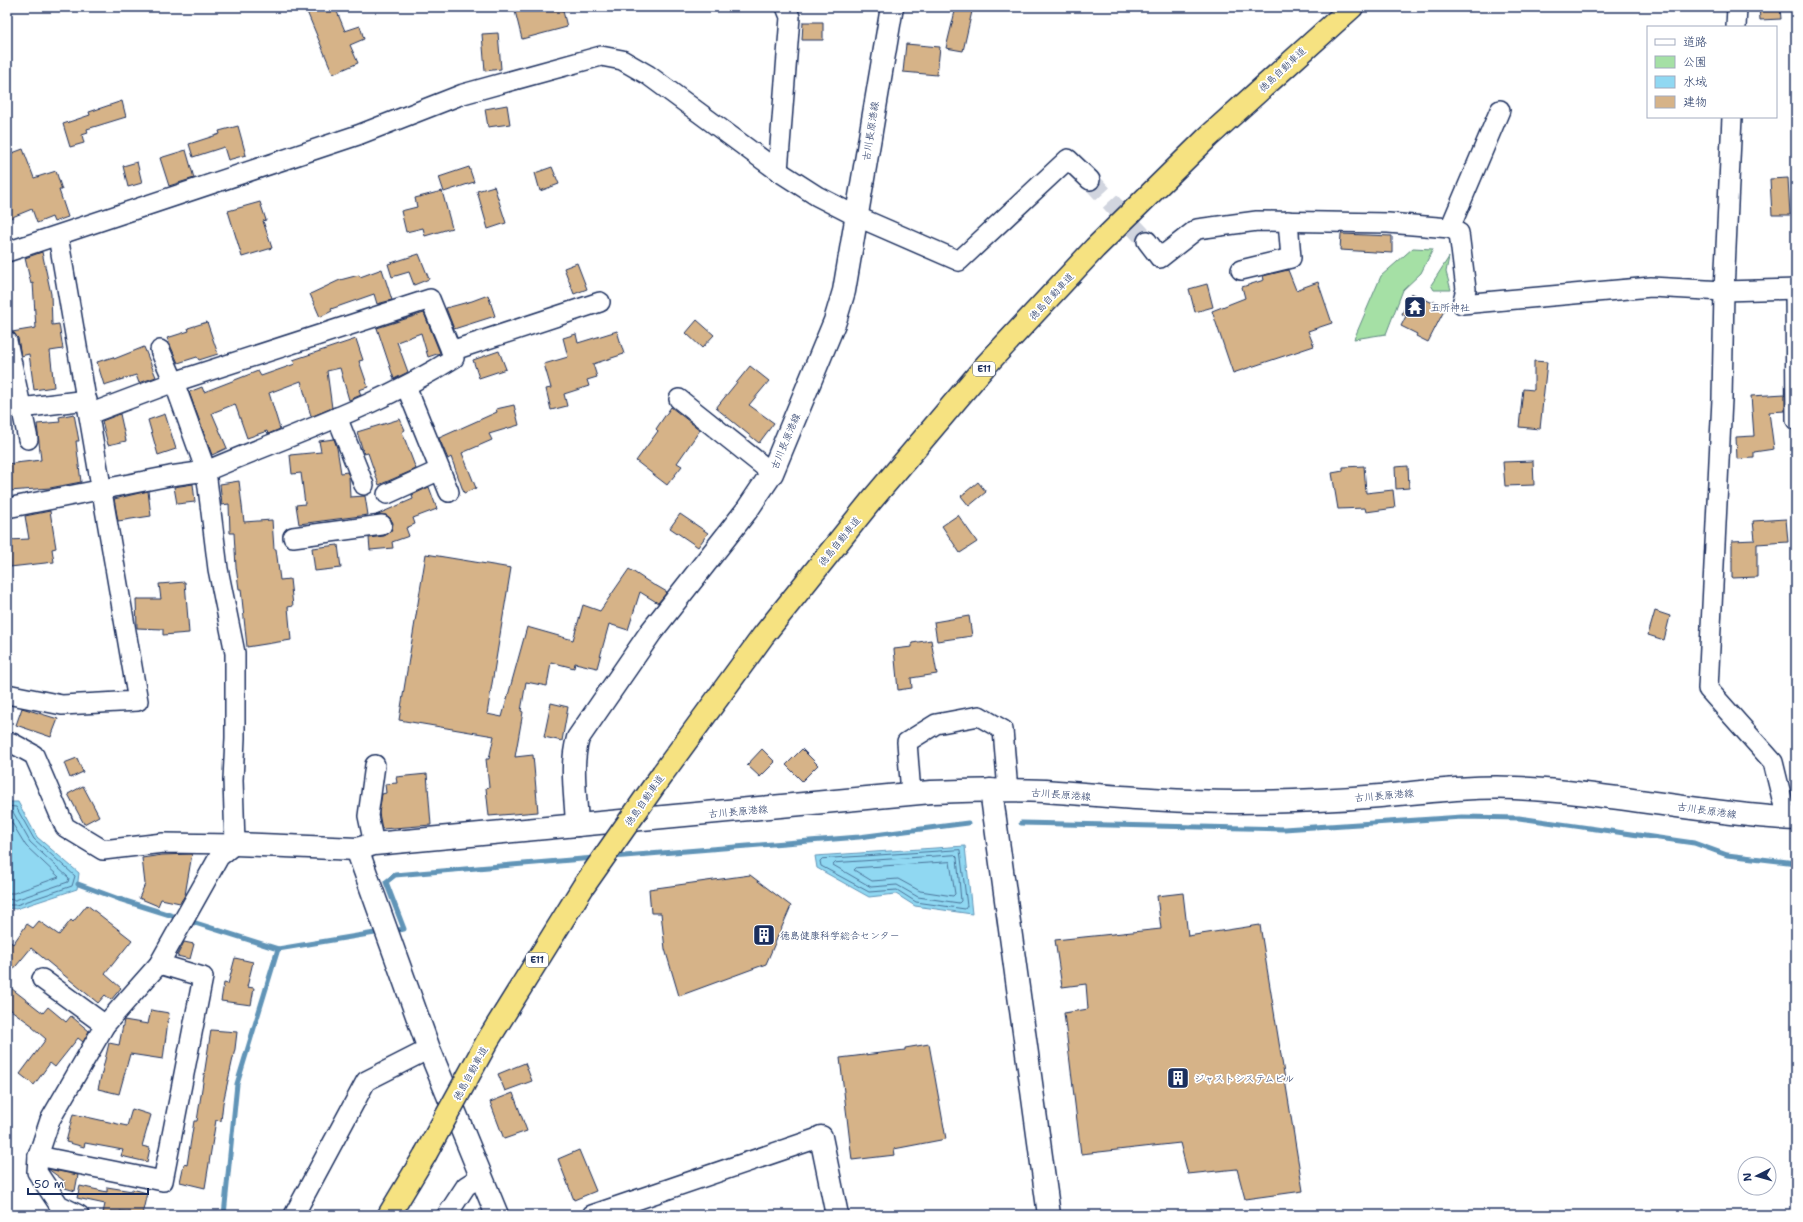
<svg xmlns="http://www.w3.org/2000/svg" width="1803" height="1222" font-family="'Shantell Sans','Klee One',sans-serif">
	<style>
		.green { fill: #a5e0a5; stroke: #608882 }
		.water { fill: #90d8f2; stroke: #6194b7 }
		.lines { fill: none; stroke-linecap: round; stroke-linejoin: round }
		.shore { stroke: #4a7399; stroke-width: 1 }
		.stream { stroke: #6194b7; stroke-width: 5 }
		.building { fill: #d6b388; stroke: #1b2f5e }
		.street-tunnel { stroke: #d1d5df; stroke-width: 19; stroke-dasharray: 19 10; stroke-linecap: butt }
		.street-casing { stroke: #1b2f5e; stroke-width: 22 }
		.secondary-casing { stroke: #1b2f5e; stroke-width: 25 }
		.highway-casing { stroke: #1b2f5e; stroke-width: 25 }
		.street { stroke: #fff; stroke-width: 19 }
		.secondary { stroke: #fff; stroke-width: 22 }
		.highway { stroke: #f6e281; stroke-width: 22 }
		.highway-bridge-casing { stroke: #1b2f5e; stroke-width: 25; stroke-linecap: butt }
		.highway-bridge { stroke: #f6e281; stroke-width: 22 }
		.labels { text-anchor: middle; stroke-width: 3.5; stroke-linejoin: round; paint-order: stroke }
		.shield { fill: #fff; stroke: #5f6d8e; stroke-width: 1 }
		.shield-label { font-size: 9px; font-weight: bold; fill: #1b2f5e }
		.street-label { font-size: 10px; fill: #1b2f5e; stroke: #fff }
		.poi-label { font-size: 10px; fill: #1b2f5e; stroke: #fff; text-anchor: start }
	</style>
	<rect width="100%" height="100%" fill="#fff"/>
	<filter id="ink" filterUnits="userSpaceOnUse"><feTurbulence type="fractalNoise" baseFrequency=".025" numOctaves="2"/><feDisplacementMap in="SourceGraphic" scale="8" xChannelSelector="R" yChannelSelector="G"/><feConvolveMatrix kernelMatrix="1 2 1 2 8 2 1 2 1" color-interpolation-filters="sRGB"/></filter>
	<g filter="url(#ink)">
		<g class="green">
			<polygon points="1413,248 1433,249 1421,273 1403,290 1386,334 1354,339 1381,276"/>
			<polygon points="1449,257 1446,272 1451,290 1434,290 1431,285"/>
		</g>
		<g class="water">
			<polygon points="7,802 18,802 37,837 79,873 77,889 16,909 7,908"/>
			<polygon points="965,846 972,914 915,906 896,894 869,897 817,868 815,856"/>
		</g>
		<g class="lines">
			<g class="shore">
				<polyline points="7,806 16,807 34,839 75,876 72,886 16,905 7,905"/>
				<polyline points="7,811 13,812 30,842 69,878 68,882 15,900 7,899"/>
				<polyline points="7,817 9,818 26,846 59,877 14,893 7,893"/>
				<polygon points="960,850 967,906 965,909 916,902 897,890 869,892 821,866 820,861 822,859"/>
				<polygon points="955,855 957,857 961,901 959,903 918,897 897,885 871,887 833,865 835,863"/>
				<polygon points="950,862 955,894 953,896 920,891 898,879 872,881 854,870 856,868"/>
			</g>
			<g class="stream">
				<polyline points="1021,823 1284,829 1462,817 1519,818 1694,843 1727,855 1796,863"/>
				<polyline points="612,857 859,837 968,823"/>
				<polyline points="78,884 119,899 278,949 381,932"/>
				<polyline points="393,931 404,929 386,882 395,875 594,858"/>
				<polyline points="224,1215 237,1084 278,949"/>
			</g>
		</g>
		<g class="building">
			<polygon points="305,7 335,7 345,31 360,26 364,39 350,45 358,63 333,74"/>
			<polygon points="514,7 562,7 567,27 522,39"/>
			<polygon points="956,7 973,7 963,51 946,48"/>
			<polygon points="1759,7 1780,7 1781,19 1760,20"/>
			<polygon points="803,22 823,22 823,40 802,40"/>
			<polygon points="498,33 501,69 485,71 482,34"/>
			<polygon points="906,44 940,47 937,75 903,72"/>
			<polygon points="122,101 126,117 87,129 88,133 82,135 84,143 70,147 63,124 90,115 89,112"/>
			<polygon points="507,105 510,124 488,127 485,109"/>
			<polygon points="238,126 246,155 228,160 224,147 193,157 189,144 220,134 219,131"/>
			<polygon points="23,149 34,178 56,171 62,190 59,190 68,217 54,222 52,217 37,223 32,209 10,218 7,211 7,155"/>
			<polygon points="186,150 194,178 169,186 160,158"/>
			<polygon points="137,162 142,183 128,187 123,166"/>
			<polygon points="469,167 474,182 444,192 439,177"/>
			<polygon points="552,167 559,184 540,191 535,173"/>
			<polygon points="1788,178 1790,215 1772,215 1770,179"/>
			<polygon points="494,186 506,223 488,229 477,191"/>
			<polygon points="442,191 452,228 425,236 423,228 406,232 401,211 417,207 415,198"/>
			<polygon points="260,202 266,220 263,221 272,248 242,257 228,211"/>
			<polygon points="1341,234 1392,236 1392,253 1340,250"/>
			<polygon points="42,252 51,294 52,325 59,324 63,349 50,351 54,387 34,390 29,354 21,356 18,338 12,332 36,328 33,283 31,284 25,258"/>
			<polygon points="419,254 429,279 414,285 409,272 392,277 388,264"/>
			<polygon points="577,263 587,289 574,294 564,268"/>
			<polygon points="382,269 392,300 377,304 374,294 331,309 332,311 320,317 310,294 340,280 359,275 360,277"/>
			<polygon points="1288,270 1296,290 1318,282 1332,323 1308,331 1314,346 1233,373 1212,311 1245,298 1242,287 1264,280 1263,276"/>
			<polygon points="1207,284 1213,307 1195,312 1189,289"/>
			<polygon points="1411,293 1433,303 1434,301 1446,307 1428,342 1416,336 1417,334 1401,326 1406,316 1402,314"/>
			<polygon points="488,295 495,316 454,329 446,308 472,301"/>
			<polygon points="424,313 440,353 428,357 421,333 397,342 408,372 394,379 377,328"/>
			<polygon points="697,320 714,335 702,348 686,333"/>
			<polygon points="207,322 218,354 199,360 197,357 178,363 167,338 189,331 188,328"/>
			<polygon points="617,331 624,354 593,364 597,377 587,380 589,386 564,394 567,406 551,410 546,389 551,388 544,364 568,357 563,338 576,334 578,343"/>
			<polygon points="356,339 363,360 359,361 368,387 359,390 361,395 349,400 340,368 327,371 332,408 313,416 311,416 301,381 269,393 280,429 268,434 267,431 247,438 235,404 212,413 227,448 212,455 189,392 202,387 204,392 258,371 261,376 295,364 293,360"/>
			<polygon points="144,347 156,377 139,383 136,375 104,385 97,362 113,357 114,359"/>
			<polygon points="499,351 506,369 479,378 473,360"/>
			<polygon points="1534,361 1547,362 1540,429 1519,427 1523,389 1534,390"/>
			<polygon points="750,366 769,381 749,405 774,423 759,443 716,408"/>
			<polygon points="1785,394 1785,411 1769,412 1774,449 1754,452 1754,458 1737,459 1736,437 1754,436 1751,396"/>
			<polygon points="514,405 519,425 489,434 492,440 462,453 476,488 464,493 451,457 448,459 439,438 497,412 496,409"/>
			<polygon points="671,407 700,430 677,463 682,466 667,485 636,461 658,431 656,429"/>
			<polygon points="74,414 79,441 76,441 81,482 50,488 9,491 7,464 41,460 37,424 60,422 59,417"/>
			<polygon points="120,414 126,441 108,445 102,421"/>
			<polygon points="165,414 176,449 158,455 148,420"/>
			<polygon points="400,419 405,430 402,432 416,469 379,485 368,453 364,454 357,432"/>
			<polygon points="334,439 337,448 341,473 347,472 349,476 350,497 365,496 368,515 299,524 296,505 305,504 301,473 292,474 290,455 321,452 319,441"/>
			<polygon points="1533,461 1534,485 1505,486 1503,462"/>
			<polygon points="1364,466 1366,493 1393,490 1395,508 1366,512 1365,508 1338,509 1332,473 1343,471 1343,467"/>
			<polygon points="1408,466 1409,488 1396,489 1395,467"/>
			<polygon points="239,481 244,522 272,520 274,549 276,549 280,580 290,579 293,606 288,607 291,640 247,647 241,589 239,589 236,567 234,533 230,533 229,504 222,505 220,484"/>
			<polygon points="978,482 986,492 969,506 961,496"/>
			<polygon points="193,484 195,502 177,504 174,487"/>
			<polygon points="429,487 437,509 413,518 415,524 406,528 409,536 392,542 393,548 370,550 369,538 384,536 389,533 392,529 393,523 390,518 386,515 376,515 413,499 412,495"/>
			<polygon points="148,491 151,516 118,521 114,499"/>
			<polygon points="50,511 56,548 52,549 54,562 10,567 8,540 29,539 25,516"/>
			<polygon points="680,514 708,533 698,547 670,528"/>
			<polygon points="958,515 977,542 960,553 942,526"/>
			<polygon points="1786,519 1788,542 1757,544 1757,577 1732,578 1732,541 1755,540 1753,521"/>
			<polygon points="338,545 341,568 315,571 312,548"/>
			<polygon points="426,554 511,568 487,714 502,717 527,627 573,640 583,605 600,611 629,569 655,586 655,585 667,592 658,603 640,592 628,630 609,624 597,668 575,663 574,668 551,662 547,686 526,682 521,711 523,712 515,757 533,755 538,812 489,816 486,788 489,787 486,759 489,759 494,736 399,720"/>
			<polygon points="185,582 189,633 163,635 163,629 137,628 136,599 161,599 159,584"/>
			<polygon points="1655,611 1670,616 1664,640 1648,635"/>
			<polygon points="969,616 972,636 937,641 934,622"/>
			<polygon points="931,640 937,674 911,678 912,688 898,690 894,649 912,647 912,643"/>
			<polygon points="551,703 568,707 562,741 544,737"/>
			<polygon points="22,708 58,719 51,737 16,725"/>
			<polygon points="762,749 775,762 760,777 747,765"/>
			<polygon points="802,749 818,765 802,781 786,765"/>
			<polygon points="77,758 83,772 70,778 64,763"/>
			<polygon points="427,774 431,825 382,829 379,813 382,794 386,793 385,784 397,783 396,777"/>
			<polygon points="83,786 99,816 84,824 68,794"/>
			<polygon points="192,854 185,895 180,903 161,899 158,906 139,898 145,884 142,858 162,855"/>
			<polygon points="750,875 791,906 766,964 679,996 665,949 661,913 651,913 649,889"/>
			<polygon points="1183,893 1188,936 1260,925 1303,1191 1245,1199 1237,1169 1188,1174 1180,1143 1081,1154 1064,1013 1088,1009 1086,984 1062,987 1055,940 1161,929 1157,896"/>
			<polygon points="87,905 132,940 105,974 121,988 111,1000 105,995 98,1003 31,948 7,977 7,939 13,944 27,924 33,928 39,921 59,935 71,920 73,922"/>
			<polygon points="184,942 194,944 190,959 177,956"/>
			<polygon points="235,958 253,962 247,987 254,988 251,1005 221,1001 224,983 228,984"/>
			<polygon points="7,985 43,1013 48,1007 66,1022 71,1016 89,1031 83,1042 78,1038 55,1067 50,1063 34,1085 20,1074 46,1039 32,1027 33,1026 11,1010 7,1005"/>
			<polygon points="151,1010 169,1013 163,1059 130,1054 119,1094 98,1089 109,1043 119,1045 124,1020 148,1024"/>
			<polygon points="211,1030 237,1032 235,1049 223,1103 221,1121 216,1120 205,1188 180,1182 184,1164 187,1165 194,1121 197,1121"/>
			<polygon points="929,1044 946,1139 894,1149 895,1155 852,1160 840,1058 905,1050 905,1048"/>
			<polygon points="525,1063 532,1081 505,1091 498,1074"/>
			<polygon points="513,1093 527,1131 504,1139 490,1102"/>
			<polygon points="132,1109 151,1115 142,1146 150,1148 147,1162 121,1156 123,1150 85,1143 84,1147 66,1142 73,1114 127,1126"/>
			<polygon points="579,1150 596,1191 574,1200 558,1159"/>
			<polygon points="48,1169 78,1175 75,1191 65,1188 63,1180"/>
			<polygon points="80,1186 107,1192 107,1187 132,1191 132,1189 147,1193 142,1215 120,1211 119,1215 103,1213 105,1204 77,1198"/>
		</g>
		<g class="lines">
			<polyline class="street-tunnel" points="1090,180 1147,241"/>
			<g class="street-casing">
				<g id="street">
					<polyline points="1736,27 1737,7"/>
					<polyline points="1732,117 1724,291 1722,399 1708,689 1773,762 1787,819"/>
					<polyline points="778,171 790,17 786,7"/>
					<polyline points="1450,228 1500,110"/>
					<polyline points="1147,241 1160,258 1197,229 1257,221 1388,223 1450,228 1459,233 1466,289 1462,304 1651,287 1724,291 1796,289"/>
					<polyline points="7,252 358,135 463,94 601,56 622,60 648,75 778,171 817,196 858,217 959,261 1068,159 1090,180"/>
					<polyline points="1241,270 1291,258 1288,221"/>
					<polyline points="1795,289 1796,420"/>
					<path d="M430,299L454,358C377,407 290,435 206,471L174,382Z"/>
					<polyline points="7,341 28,439"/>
					<polyline points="451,351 600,302"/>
					<polyline points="406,386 449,492"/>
					<polyline points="679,399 772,473"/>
					<polyline points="21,408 87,400"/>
					<polyline points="89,414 174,382 160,350"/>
					<polyline points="337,417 364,485"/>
					<polyline points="387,494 440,470"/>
					<polyline points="7,508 170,476 206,471 218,569 235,653 235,738 233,780 235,844"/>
					<polyline points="293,537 382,525"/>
					<polyline points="7,694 62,705 138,701 58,236"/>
					<polyline points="7,743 12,743 34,755 65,827 103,850 163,843 235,844"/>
					<polyline points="911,794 907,742 936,724 979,716 1003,730 1008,791"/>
					<polyline points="374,844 368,816 375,765"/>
					<polyline points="42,979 105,1025"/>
					<polyline points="38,1156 163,1181 203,977 159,964"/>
					<polyline points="79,1215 59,1205 37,1172 38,1156 50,1120 105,1025 159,964 219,857 235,844"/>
					<polyline points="294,1215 366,1081 429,1049"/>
					<polyline points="447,1215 466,1186 482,1176"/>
					<polyline points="592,1215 821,1137"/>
				</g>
			</g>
			<g class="secondary-casing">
				<g id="secondary">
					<polyline points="991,790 1049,1215"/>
					<path d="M577,825C576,796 570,766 578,738L651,632L747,510L772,473L835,321L844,291L892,7"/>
					<path d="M235,844L357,849L374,844L931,792C969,791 1007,789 1045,791C1109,796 1172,802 1236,802C1284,802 1332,800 1380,796C1425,792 1469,786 1515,788C1609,792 1702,814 1796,819"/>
					<polyline points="357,849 429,1049 497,1215"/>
					<polyline points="821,1137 837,1215"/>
				</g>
			</g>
			<g class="highway-casing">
				<g id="highway">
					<polyline points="663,773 763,636 871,501 986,365 1095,248 1208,137 1352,7"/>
					<polyline points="389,1215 425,1155"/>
				</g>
			</g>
			<use href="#street" class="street"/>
			<use href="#secondary" class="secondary"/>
			<use href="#highway" class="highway"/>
			<g class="highway-bridge-casing">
				<polyline id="highway-bridge" points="425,1155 488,1040 583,887 663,773"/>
			</g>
			<use href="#highway-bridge" class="highway-bridge"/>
		</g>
	</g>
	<defs>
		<g id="temple-square" transform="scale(1.15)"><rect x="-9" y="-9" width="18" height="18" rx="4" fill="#1b2f5e" stroke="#fff"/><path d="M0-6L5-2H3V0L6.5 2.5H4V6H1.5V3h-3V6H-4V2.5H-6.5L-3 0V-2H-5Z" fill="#fff"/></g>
		<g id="building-square" transform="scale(1.15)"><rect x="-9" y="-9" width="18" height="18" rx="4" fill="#1b2f5e" stroke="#fff"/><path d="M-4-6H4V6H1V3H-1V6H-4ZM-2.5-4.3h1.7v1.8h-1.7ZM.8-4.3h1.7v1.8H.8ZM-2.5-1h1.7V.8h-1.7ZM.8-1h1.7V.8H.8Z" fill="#fff"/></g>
	</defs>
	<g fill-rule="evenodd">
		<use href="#temple-square" x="1415" y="307"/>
		<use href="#building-square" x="764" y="935"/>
		<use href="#building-square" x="1178" y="1078"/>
	</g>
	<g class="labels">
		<g class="shield">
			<rect x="973" y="362" width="22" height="14" rx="3"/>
			<rect x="526" y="953" width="22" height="14" rx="3"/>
		</g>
		<g class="shield-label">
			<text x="984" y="372">E11</text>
			<text x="537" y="963">E11</text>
		</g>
		<g class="street-label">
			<text transform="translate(1282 69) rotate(-43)" y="4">徳島自動車道</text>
			<text transform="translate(870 131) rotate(-81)" y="4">古川長原港線</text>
			<text transform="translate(1051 296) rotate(-47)" y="4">徳島自動車道</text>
			<text transform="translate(785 441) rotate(-67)" y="4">古川長原港線</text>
			<text transform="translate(839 541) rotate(-51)" y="4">徳島自動車道</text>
			<text transform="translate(1061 794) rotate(4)" y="4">古川長原港線</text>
			<text transform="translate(1384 795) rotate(-5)" y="4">古川長原港線</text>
			<text transform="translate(644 800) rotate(-55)" y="4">徳島自動車道</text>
			<text transform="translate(1707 810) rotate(8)" y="4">古川長原港線</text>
			<text transform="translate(738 811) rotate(-5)" y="4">古川長原港線</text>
			<text transform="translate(470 1073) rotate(-61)" y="4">徳島自動車道</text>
		</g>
		<g class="poi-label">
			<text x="1430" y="311">五所神社</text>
			<text x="780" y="939">徳島健康科学総合センター</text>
			<text x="1194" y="1082">ジャストシステムビル</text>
		</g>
	</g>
	<rect width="1803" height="1222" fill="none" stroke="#fff" stroke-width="24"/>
	<rect x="12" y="12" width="1779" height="1198" fill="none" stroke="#1b2f5e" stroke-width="1.5" filter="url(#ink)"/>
	<rect x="1647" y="26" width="130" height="92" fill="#ffffff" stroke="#a4acbf"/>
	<rect x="1655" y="39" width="20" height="6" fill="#ffffff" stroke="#a4acbf"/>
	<text x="1683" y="46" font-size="12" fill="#1b2f5e">道路</text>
	<rect x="1655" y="56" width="20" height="12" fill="#a5e0a5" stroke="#a4acbf"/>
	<text x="1683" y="66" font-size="12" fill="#1b2f5e">公園</text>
	<rect x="1655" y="76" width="20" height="12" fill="#90d8f2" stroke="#a4acbf"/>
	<text x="1683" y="86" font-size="12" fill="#1b2f5e">水域</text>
	<rect x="1655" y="96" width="20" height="12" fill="#d6b388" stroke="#a4acbf"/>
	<text x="1683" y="106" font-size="12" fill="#1b2f5e">建物</text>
	<g transform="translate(1757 1176) rotate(264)"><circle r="19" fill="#ffffff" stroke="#a4acbf"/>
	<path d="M0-3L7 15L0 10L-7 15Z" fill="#1b2f5e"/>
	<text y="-6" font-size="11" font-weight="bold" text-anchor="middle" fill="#1b2f5e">N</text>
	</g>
	<path d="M28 1188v6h120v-6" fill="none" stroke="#1b2f5e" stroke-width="2"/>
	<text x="34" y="1188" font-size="12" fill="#1b2f5e" stroke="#ffffff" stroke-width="3" paint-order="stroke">50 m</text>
</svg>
